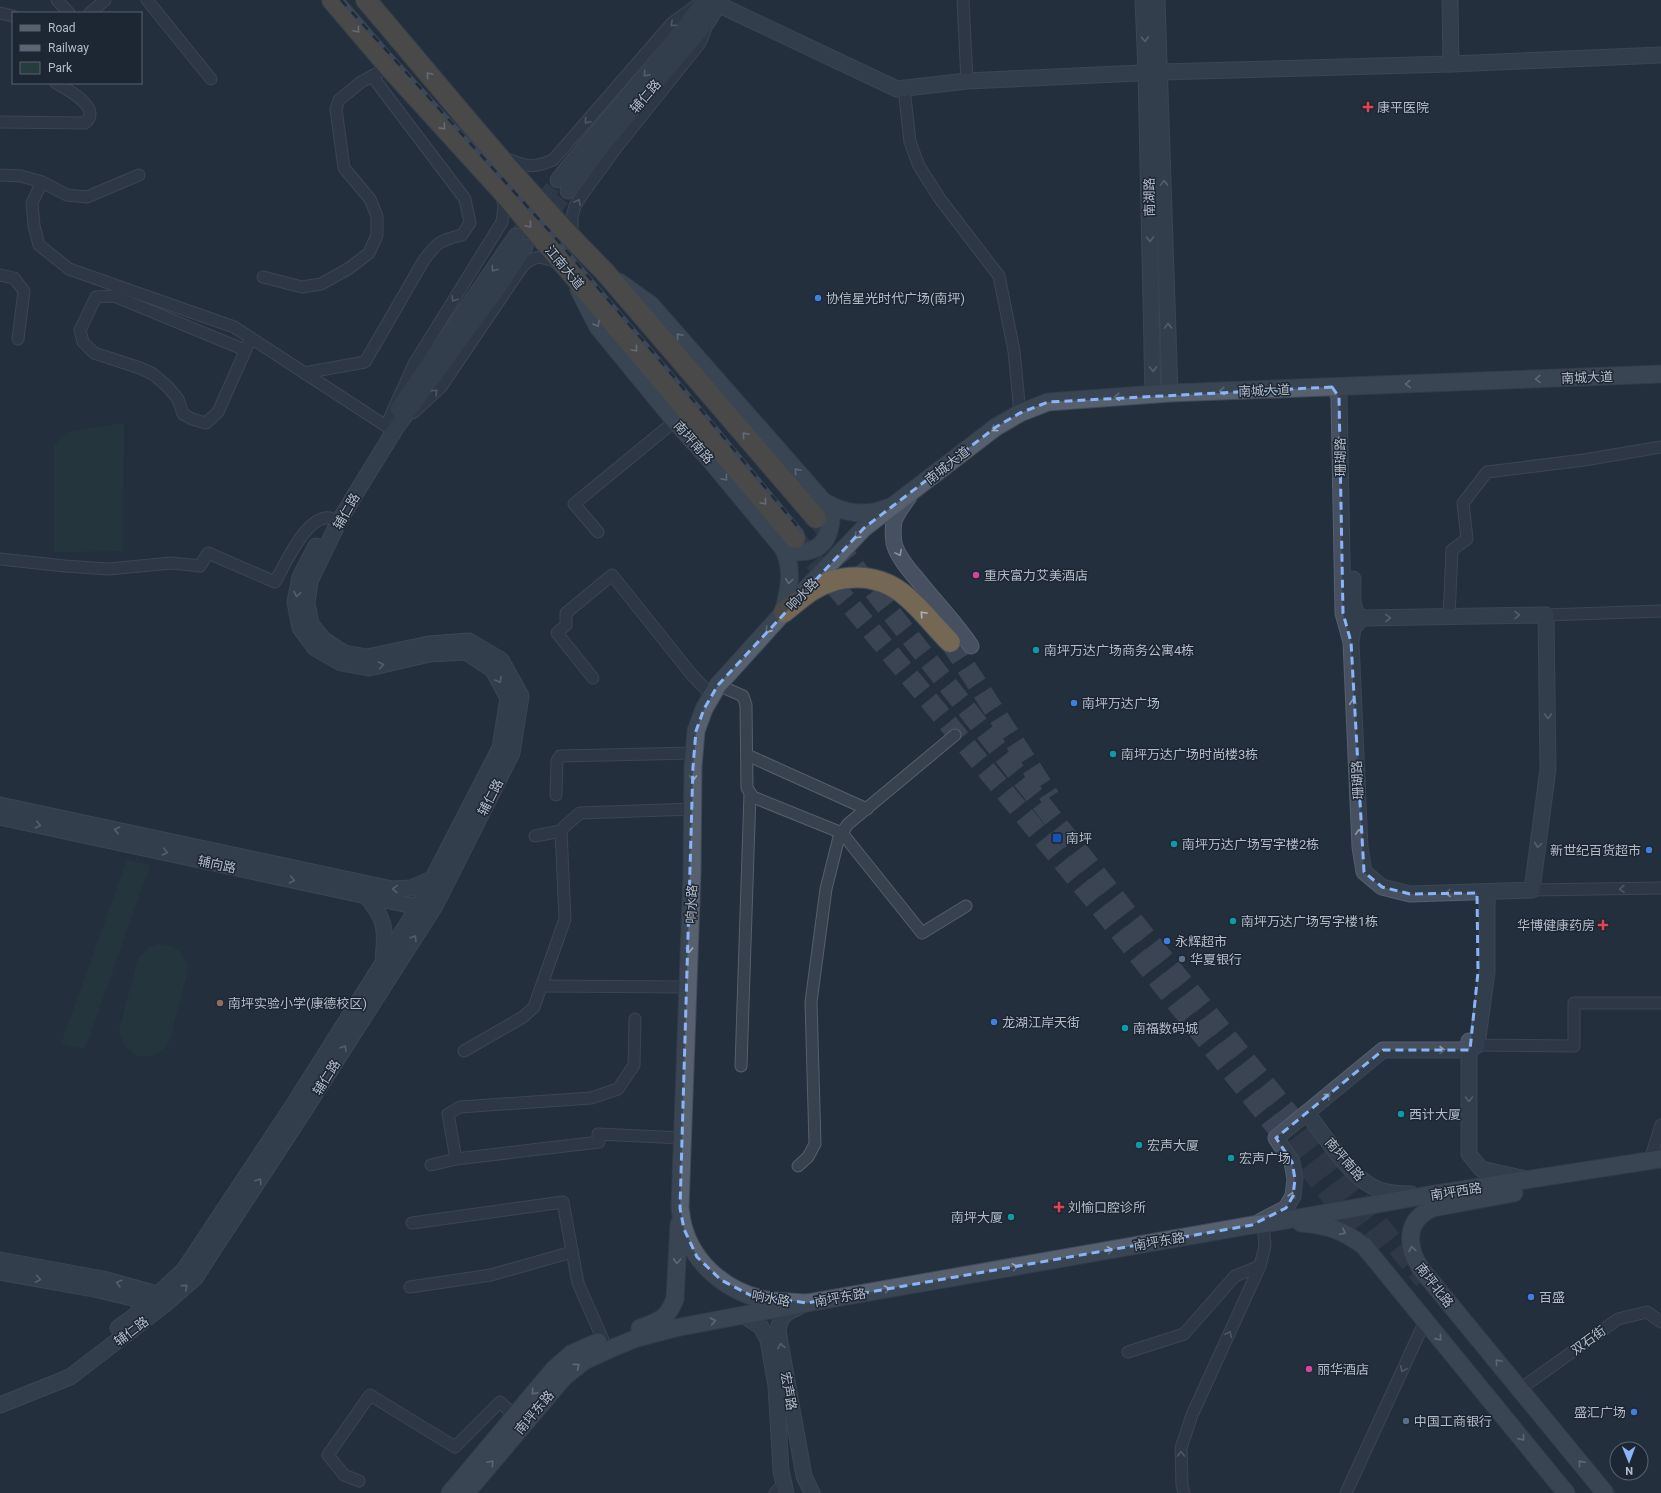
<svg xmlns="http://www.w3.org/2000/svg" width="1661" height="1493" font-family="Roboto,'Noto Sans SC',sans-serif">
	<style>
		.green { fill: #263c3f }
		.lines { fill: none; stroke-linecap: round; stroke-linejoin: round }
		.secondary-tunnel { stroke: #3a4453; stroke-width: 15; stroke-dasharray: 15 8; stroke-linecap: butt }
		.highway-tunnel { stroke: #3a4453; stroke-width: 20; stroke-dasharray: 20 10; stroke-linecap: butt }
		.street-casing { stroke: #565f6c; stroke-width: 13 }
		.secondary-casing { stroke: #565f6c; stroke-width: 17 }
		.primary-casing { stroke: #414a57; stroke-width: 19 }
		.highway-casing { stroke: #434c59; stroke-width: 22 }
		.street { stroke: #38414e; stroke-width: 11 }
		.secondary { stroke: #465061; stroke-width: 15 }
		.primary { stroke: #56606e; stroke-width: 17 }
		.highway { stroke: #746855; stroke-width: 20 }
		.rail-casing { stroke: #5a6575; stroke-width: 4 }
		.rail { stroke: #1d2633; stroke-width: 2.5; stroke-dasharray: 8; stroke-linecap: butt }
		.oneway { stroke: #7c8592 }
		.oneway2 { stroke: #aeb4bd }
		.oneway3 { stroke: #8e96a5 }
		.oneway4 { stroke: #a1aab7 }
		.marked { fill: none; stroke: #8ab4f8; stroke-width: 3; stroke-dasharray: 8 5; stroke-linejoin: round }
		.health-dot { fill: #e0444e; stroke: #1d2633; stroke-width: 1.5 }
		.shop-dot { fill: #3f7fe0; stroke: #1d2633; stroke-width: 1.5 }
		.hotel-dot { fill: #d1479c; stroke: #1d2633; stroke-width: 1.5 }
		.culture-dot { fill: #0f9aa8; stroke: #1d2633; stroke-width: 1.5 }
		.transit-dot { fill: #1a4fb4; stroke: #1d2633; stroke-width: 1.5 }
		.service-dot { fill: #5c6f8a; stroke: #1d2633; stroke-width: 1.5 }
		.education-dot { fill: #8d6e63; stroke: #1d2633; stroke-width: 1.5 }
		.labels { text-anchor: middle; stroke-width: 3; stroke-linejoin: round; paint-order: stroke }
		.street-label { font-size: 13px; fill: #b4bcc9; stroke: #1d2633 }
		.poi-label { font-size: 13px; fill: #b4bcc9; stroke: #1d2633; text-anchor: start }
	</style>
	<rect width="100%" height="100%" fill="#242f3e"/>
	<g class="green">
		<polygon points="124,423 123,551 54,552 54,445 69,432"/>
		<polygon points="127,860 150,865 85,1049 61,1044"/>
		<path d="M159,944C176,945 185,953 188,970L169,1042C152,1066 124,1059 119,1030L138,959C144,951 149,947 159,944Z"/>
	</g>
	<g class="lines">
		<g class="secondary-tunnel">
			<polyline points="516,236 558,180"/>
			<polyline points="525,247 568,191"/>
		</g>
		<g class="highway-tunnel">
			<polyline points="818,520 1143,933 1424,1280"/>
			<polyline points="795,538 1098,905 1378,1255"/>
			<polyline points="950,642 1050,797"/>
		</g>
		<g class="street-casing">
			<g id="street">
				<polyline points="57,0 69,13"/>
				<polyline points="147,0 211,79"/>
				<polyline points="963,0 967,81"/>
				<polyline points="0,13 13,16"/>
				<polyline points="90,13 105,0"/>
				<polyline points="904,88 910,142 919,166 940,199 999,276 1014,351 1020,413"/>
				<path d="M0,122L85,123C103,108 67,89 56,83"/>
				<path d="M505,158C527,167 531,169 553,160L672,23L697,5"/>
				<polyline points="0,175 21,176 42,182 67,195 87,197 139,175"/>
				<polyline points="42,182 32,203 34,226 39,245 69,269 234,327 386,426 414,364 502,222 504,206 501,194"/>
				<polyline points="572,237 572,217 575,206 582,195 616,148 700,43 706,28"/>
				<polyline points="0,275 14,278 24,291 18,339"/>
				<polyline points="263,277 302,287 321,284 348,269 369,253 377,235 377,216 370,199 344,168 336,109 339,100 361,82 378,73"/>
				<polyline points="245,350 114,296 96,297 80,330 83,342 94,353 140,368 153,374 168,387 178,399 183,414 192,419 206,423 218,412 251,338"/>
				<path d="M304,373L365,362L424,260C437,242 441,240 462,235L470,223L465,199L372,76"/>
				<path d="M413,413L441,387L522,267C535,253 543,257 559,263"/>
				<polyline points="598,532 574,504 675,421"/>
				<path d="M0,559L65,566L108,569L172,563L200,566L208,553L275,582C285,565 306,515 330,518C332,519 336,521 338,523"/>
				<polyline points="1546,615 1661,611"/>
				<polyline points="1449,617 1452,550 1467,539 1463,503 1487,472 1584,460 1661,447"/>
				<polyline points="593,678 557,633 566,625 566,613 612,575 692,675 712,696"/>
				<polyline points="718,685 743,696 746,705 747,788 753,797 842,833 922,933 966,906"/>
				<polyline points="747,755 867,809"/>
				<polyline points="556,795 557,761 560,756 694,753"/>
				<polyline points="535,836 561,831"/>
				<polyline points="1532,890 1661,888"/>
				<polyline points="542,986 687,987"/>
				<polyline points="1470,1042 1477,1045 1574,1046 1574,1003 1661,1003"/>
				<polyline points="464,1051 523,1017 534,1007 565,919 561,831 565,826 580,813 693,809"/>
				<polyline points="741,1066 750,793"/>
				<polyline points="456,1159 448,1114 460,1107 591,1098 618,1089 634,1065 635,1019"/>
				<polyline points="1650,1160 1661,1125"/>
				<polyline points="431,1165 456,1159 599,1142 598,1134 682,1138"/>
				<polyline points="798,1166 808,1157 815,1144 811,1002 826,889 839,837 848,824 955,735"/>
				<polyline points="412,1223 563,1202 578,1283 603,1340"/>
				<polyline points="410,1287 491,1275 572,1252"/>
				<polyline points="1128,1352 1184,1334 1235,1276 1260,1266"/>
				<polyline points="1520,1389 1618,1319 1647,1312 1661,1322"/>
				<polyline points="359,1481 344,1475 328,1455 370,1395 455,1447 500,1402 514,1415"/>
				<polyline points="775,1493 784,1483"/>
				<polyline points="1184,1493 1182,1485 1181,1448 1192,1415 1260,1266 1265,1246 1263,1224"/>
				<polyline points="1346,1493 1425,1321"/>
			</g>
		</g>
		<g class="secondary-casing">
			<g id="secondary">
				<polyline points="709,0 897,89 967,81 1161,72 1451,64 1661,55"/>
				<polyline points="1143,0 1146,72 1153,395"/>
				<polyline points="1157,0 1170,393"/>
				<polyline points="1450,0 1451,64"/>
				<path d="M558,180C606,119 659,63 705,0"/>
				<polyline points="568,191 603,145 708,21 718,5 720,0"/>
				<polyline points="1332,387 1337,392 1339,397 1343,613 1351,642 1360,847 1364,872 1382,887 1410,894 1532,890 1548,769 1546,615 1362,618 1353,628 1351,642"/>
				<polyline points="398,409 516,236"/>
				<path d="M910,495C905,503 897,512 894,521C893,528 893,536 894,543C897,556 908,569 917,579C935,602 955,622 971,646"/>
				<path d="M1353,579C1353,593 1350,610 1362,618"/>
				<polyline points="0,805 392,889 411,888 432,879"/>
				<polyline points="0,817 418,907 427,907"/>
				<path d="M366,896C384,917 387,929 383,957"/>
				<polyline points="1469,1041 1469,1154 1481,1169 1526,1179"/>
				<path d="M1307,1113C1326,1137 1353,1183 1383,1191C1393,1194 1402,1194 1411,1194"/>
				<polyline points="1259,1222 1286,1208 1293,1196 1295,1179 1292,1162 1276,1138 1383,1050 1470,1050 1477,1045 1487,972 1487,893"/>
				<polyline points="0,1260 103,1279 157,1294 161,1301"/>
				<polyline points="0,1272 99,1290 148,1302"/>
				<path d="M799,1307C786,1312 780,1316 778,1331L804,1476L812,1493"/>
				<polyline points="743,1315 761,1327 768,1340 776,1386 781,1471 786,1493"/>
				<polyline points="118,1328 132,1318 184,1270 294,1104 418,907 500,748 508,698 493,670 466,652 430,654 369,668 341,663 315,648 300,628 295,602 300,577 316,546"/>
				<polyline points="0,1405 70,1377 164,1305 195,1278 304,1111 435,906 512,753 521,696 501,660 469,641 429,644 367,657 344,653 324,640 311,624 307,603 310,581 338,523 356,493 396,428 503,281 525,247"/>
			</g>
		</g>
		<g class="primary-casing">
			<g id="primary">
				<path d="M619,282L651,305L823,501C842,513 865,517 887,508"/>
				<path d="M579,290L598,327L675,421L711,461L783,548C794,569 789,591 783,613"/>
				<path d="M783,548C801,556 824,552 829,530C831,524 832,517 830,512C828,508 825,504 823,501"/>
				<path d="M1514,1193L1433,1208C1405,1220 1406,1246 1421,1269L1605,1493"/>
				<path d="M1301,1223C1328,1225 1342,1230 1364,1246L1566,1493"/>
				<path d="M807,1303C794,1302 780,1302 767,1300C729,1293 695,1266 684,1229C682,1223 681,1215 680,1208L692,873L693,767L696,731L704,709L718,685L784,612L864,528L996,427L1020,413L1048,402L1170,393L1661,374"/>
				<path d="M640,1328C660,1321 667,1319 675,1299L679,1224"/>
				<polyline points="450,1493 554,1369 571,1354 598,1342"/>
				<polyline points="466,1493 564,1377 584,1361 610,1349 637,1338 675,1328 807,1303 1252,1225 1263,1224 1440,1193 1661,1159"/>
			</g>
		</g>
		<g class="highway-casing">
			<g id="highway">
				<polyline points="332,0 389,67 501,190 795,538"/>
				<path d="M366,0C444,91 519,186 604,271L816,518"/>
				<path d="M784,612C793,605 802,597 811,591C842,571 881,573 908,598C923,611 936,628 950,642"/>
			</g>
		</g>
		<use href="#street" class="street"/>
		<use href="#secondary" class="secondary"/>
		<use href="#primary" class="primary"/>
		<use href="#highway" class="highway"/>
		<g class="rail-casing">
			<polyline id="rail" points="341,0 553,235 669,371 802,532"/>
		</g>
		<use href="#rail" class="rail"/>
	</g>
	<defs><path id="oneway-chevron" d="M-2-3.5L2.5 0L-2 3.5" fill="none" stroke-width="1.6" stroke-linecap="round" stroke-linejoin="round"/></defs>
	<g class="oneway">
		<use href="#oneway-chevron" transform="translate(673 24) rotate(138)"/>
		<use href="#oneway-chevron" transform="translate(587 121) rotate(131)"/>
		<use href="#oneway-chevron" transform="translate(578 202) rotate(-61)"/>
		<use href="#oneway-chevron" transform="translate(454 299) rotate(122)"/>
		<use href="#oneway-chevron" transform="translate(435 392) rotate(-43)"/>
		<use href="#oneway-chevron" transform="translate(1622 889) rotate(179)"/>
		<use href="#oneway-chevron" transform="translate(1229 1334) rotate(-65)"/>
		<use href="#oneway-chevron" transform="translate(1403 1369) rotate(115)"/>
		<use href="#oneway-chevron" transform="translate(1181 1454) rotate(-90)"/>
	</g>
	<g class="oneway2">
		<use href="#oneway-chevron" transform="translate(357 30) rotate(50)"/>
		<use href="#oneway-chevron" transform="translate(429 75) rotate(-131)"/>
		<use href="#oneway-chevron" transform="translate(443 127) rotate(48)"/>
		<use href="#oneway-chevron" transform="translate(529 225) rotate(50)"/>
		<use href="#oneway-chevron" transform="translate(635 349) rotate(50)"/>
		<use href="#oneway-chevron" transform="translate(745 435) rotate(-131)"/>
		<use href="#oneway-chevron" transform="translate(764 502) rotate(50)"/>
		<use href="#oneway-chevron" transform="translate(923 614) rotate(-133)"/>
	</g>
	<g class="oneway3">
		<use href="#oneway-chevron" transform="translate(1145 39) rotate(87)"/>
		<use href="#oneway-chevron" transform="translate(646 74) rotate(131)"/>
		<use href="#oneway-chevron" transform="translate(1164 183) rotate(-92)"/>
		<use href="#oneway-chevron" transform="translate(1150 239) rotate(89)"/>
		<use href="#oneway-chevron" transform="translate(494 269) rotate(124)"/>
		<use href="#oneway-chevron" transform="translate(1168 326) rotate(-92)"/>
		<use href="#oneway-chevron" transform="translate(1153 369) rotate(89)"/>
		<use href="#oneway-chevron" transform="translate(899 553) rotate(62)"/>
		<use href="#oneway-chevron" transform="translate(297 594) rotate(101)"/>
		<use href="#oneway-chevron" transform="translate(1517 615) rotate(-1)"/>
		<use href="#oneway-chevron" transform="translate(1388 618) rotate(-1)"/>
		<use href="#oneway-chevron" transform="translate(381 665) rotate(-12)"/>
		<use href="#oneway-chevron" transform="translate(499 680) rotate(61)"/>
		<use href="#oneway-chevron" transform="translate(1353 702) rotate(-93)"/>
		<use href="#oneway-chevron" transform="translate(1548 716) rotate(89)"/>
		<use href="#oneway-chevron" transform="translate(38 825) rotate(12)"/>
		<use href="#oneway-chevron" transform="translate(117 830) rotate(-168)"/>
		<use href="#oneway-chevron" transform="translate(1359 832) rotate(-93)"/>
		<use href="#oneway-chevron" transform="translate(1538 845) rotate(98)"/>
		<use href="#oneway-chevron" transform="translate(165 852) rotate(12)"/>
		<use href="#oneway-chevron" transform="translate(292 880) rotate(12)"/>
		<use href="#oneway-chevron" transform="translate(395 889) rotate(-178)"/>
		<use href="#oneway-chevron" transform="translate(1448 893) rotate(179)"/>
		<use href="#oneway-chevron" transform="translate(414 938) rotate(-58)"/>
		<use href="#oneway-chevron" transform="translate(344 1048) rotate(-58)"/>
		<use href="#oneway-chevron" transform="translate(1442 1050)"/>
		<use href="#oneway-chevron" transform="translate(1328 1096) rotate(-40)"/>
		<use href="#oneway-chevron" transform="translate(1469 1099) rotate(90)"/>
		<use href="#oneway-chevron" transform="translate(259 1181) rotate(-57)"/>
		<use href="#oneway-chevron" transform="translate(1292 1195) rotate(-73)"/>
		<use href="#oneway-chevron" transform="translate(38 1279) rotate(10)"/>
		<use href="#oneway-chevron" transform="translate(119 1283) rotate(-164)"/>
		<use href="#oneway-chevron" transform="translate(185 1287) rotate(-41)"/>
		<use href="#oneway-chevron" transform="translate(781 1346) rotate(-100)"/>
	</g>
	<g class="oneway4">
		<use href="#oneway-chevron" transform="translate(597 324) rotate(60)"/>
		<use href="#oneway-chevron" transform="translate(679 336) rotate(-131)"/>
		<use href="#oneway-chevron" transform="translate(1538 379) rotate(178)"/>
		<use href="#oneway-chevron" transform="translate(1408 384) rotate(178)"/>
		<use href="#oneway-chevron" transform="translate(1222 391) rotate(178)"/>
		<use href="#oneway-chevron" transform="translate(1117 397) rotate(176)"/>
		<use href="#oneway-chevron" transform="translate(994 429) rotate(144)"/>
		<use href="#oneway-chevron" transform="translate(797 471) rotate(-131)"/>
		<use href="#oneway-chevron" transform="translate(725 478) rotate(50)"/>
		<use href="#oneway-chevron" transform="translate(857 536) rotate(134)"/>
		<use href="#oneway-chevron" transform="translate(789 581) rotate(97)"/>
		<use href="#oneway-chevron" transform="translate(768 630) rotate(132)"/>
		<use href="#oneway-chevron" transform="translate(693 778) rotate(90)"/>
		<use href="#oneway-chevron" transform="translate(689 950) rotate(92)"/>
		<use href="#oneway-chevron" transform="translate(1343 1232) rotate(26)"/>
		<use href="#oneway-chevron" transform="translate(1412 1249) rotate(-100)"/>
		<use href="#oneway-chevron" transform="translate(1110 1250) rotate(-10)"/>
		<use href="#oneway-chevron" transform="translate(677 1261) rotate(93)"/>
		<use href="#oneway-chevron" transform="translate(1015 1267) rotate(-10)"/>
		<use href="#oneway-chevron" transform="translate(887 1289) rotate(-10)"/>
		<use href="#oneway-chevron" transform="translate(713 1321) rotate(-11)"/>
		<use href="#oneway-chevron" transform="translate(1439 1338) rotate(51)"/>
		<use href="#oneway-chevron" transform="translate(1498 1362) rotate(-130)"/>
		<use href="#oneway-chevron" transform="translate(577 1366) rotate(-37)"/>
		<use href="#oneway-chevron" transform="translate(534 1392) rotate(131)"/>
		<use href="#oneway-chevron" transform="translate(1522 1438) rotate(51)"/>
		<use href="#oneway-chevron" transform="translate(491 1463) rotate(-50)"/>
		<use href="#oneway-chevron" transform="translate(1581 1463) rotate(-129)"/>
	</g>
	<path d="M0 0H1661V1493H0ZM1332,387L1339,397L1343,613L1351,642L1364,872L1382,887L1410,894L1477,893L1478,972L1470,1050H1383L1276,1138L1292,1162L1295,1179L1293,1196L1286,1208L1252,1225L807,1303L750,1295L721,1280L697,1257L684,1229L680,1208L693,767L696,731L704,709L718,685L864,528L996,427L1020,413L1048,402Z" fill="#242f3e" fill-opacity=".55" fill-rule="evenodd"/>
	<path class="marked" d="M1332,387L1339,397L1343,613L1351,642L1364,872L1382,887L1410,894L1477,893L1478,972L1470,1050H1383L1276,1138L1292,1162L1295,1179L1293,1196L1286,1208L1252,1225L807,1303L750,1295L721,1280L697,1257L684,1229L680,1208L693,767L696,731L704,709L718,685L864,528L996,427L1020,413L1048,402Z"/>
	<g class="health-dot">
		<path d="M1366 101h4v4h4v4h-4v4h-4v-4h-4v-4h4z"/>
		<path d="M1601 919h4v4h4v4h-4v4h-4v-4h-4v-4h4z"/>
		<path d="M1057 1201h4v4h4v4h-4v4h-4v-4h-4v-4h4z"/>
	</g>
	<g class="shop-dot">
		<circle cx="818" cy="298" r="4"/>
		<circle cx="1074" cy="703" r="4"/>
		<circle cx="1649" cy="850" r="4"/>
		<circle cx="1167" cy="941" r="4"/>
		<circle cx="994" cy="1022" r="4"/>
		<circle cx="1531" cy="1297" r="4"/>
		<circle cx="1634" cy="1412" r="4"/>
	</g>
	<g class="hotel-dot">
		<circle cx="976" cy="575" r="4"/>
		<circle cx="1309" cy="1369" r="4"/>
	</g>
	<g class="culture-dot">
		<circle cx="1036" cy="650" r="4"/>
		<circle cx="1113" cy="754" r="4"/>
		<circle cx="1174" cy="844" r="4"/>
		<circle cx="1233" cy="921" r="4"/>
		<circle cx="1125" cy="1028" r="4"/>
		<circle cx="1401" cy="1114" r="4"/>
		<circle cx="1139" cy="1145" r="4"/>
		<circle cx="1231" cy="1158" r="4"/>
		<circle cx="1011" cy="1217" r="4"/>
	</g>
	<rect class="transit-dot" x="1052" y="833" width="10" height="10" rx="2"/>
	<g class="service-dot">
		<circle cx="1182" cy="959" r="4"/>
		<circle cx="1406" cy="1421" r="4"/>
	</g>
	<circle class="education-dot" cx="220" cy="1003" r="4"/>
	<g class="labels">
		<g class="street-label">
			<text transform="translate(645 96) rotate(-49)" y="5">辅仁路</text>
			<text transform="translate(1149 197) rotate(-91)" y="5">南湖路</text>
			<text transform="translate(565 267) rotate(50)" y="5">江南大道</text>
			<text transform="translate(1587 377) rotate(-2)" y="5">南城大道</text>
			<text transform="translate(1264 390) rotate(-2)" y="5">南城大道</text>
			<text transform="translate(694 442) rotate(48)" y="5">南坪南路</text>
			<text transform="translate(1340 457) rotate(-91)" y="5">珊瑚路</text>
			<text transform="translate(947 465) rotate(-38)" y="5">南城大道</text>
			<text transform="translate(346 511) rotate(-60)" y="5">辅仁路</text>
			<text transform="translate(802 594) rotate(-46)" y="5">响水路</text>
			<text transform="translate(1357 780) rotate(-93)" y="5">珊瑚路</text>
			<text transform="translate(490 797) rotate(-63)" y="5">辅仁路</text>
			<text transform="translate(217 864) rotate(12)" y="5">辅向路</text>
			<text transform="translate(691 904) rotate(-88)" y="5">响水路</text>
			<text transform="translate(326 1077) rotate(-58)" y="5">辅仁路</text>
			<text transform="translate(1345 1159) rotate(49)" y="5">南坪南路</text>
			<text transform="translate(1456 1191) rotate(-9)" y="5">南坪西路</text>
			<text transform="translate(1159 1241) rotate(-10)" y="5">南坪东路</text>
			<text transform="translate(1435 1285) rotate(52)" y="5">南坪北路</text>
			<text transform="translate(840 1297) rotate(-10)" y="5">南坪东路</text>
			<text transform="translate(771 1298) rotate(10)" y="5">响水路</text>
			<text transform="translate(131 1331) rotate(-37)" y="5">辅仁路</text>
			<text transform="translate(1588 1340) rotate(-36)" y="5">双石街</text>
			<text transform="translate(789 1391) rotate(80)" y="5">宏声路</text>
			<text transform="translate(534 1412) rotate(-50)" y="5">南坪东路</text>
		</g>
		<g class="poi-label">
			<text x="1377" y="112">康平医院</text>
			<text x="826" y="303">协信星光时代广场(南坪)</text>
			<text x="984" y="580">重庆富力艾美酒店</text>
			<text x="1044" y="655">南坪万达广场商务公寓4栋</text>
			<text x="1082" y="708">南坪万达广场</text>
			<text x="1121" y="759">南坪万达广场时尚楼3栋</text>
			<text x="1066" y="843">南坪</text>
			<text x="1182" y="849">南坪万达广场写字楼2栋</text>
			<text x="1641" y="855" text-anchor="end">新世纪百货超市</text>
			<text x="1241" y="926">南坪万达广场写字楼1栋</text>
			<text x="1595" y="930" text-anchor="end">华博健康药房</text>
			<text x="1175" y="946">永辉超市</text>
			<text x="1190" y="964">华夏银行</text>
			<text x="228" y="1008">南坪实验小学(康德校区)</text>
			<text x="1002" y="1027">龙湖江岸天街</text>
			<text x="1133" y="1033">南福数码城</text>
			<text x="1409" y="1119">西计大厦</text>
			<text x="1147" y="1150">宏声大厦</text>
			<text x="1239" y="1163">宏声广场</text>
			<text x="1068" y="1212">刘愉口腔诊所</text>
			<text x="1003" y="1222" text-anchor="end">南坪大厦</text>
			<text x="1539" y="1302">百盛</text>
			<text x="1317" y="1374">丽华酒店</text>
			<text x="1626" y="1417" text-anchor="end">盛汇广场</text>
			<text x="1414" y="1426">中国工商银行</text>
		</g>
	</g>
	<rect x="12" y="12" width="130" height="72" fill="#1d2633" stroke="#59626f"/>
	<rect x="20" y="25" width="20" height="6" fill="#56606e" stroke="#59626f"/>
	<text x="48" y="32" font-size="12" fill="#b4bcc9">Road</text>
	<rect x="20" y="45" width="20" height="6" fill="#5a6575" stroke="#59626f"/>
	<text x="48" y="52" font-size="12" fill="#b4bcc9">Railway</text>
	<rect x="20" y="62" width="20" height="12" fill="#263c3f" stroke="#59626f"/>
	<text x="48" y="72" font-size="12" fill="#b4bcc9">Park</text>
	<g transform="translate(1629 1461) rotate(179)"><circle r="19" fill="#1d2633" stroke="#59626f"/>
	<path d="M0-3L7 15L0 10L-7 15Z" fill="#8ab4f8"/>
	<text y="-6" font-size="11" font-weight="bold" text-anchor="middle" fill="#b4bcc9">N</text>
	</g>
</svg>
